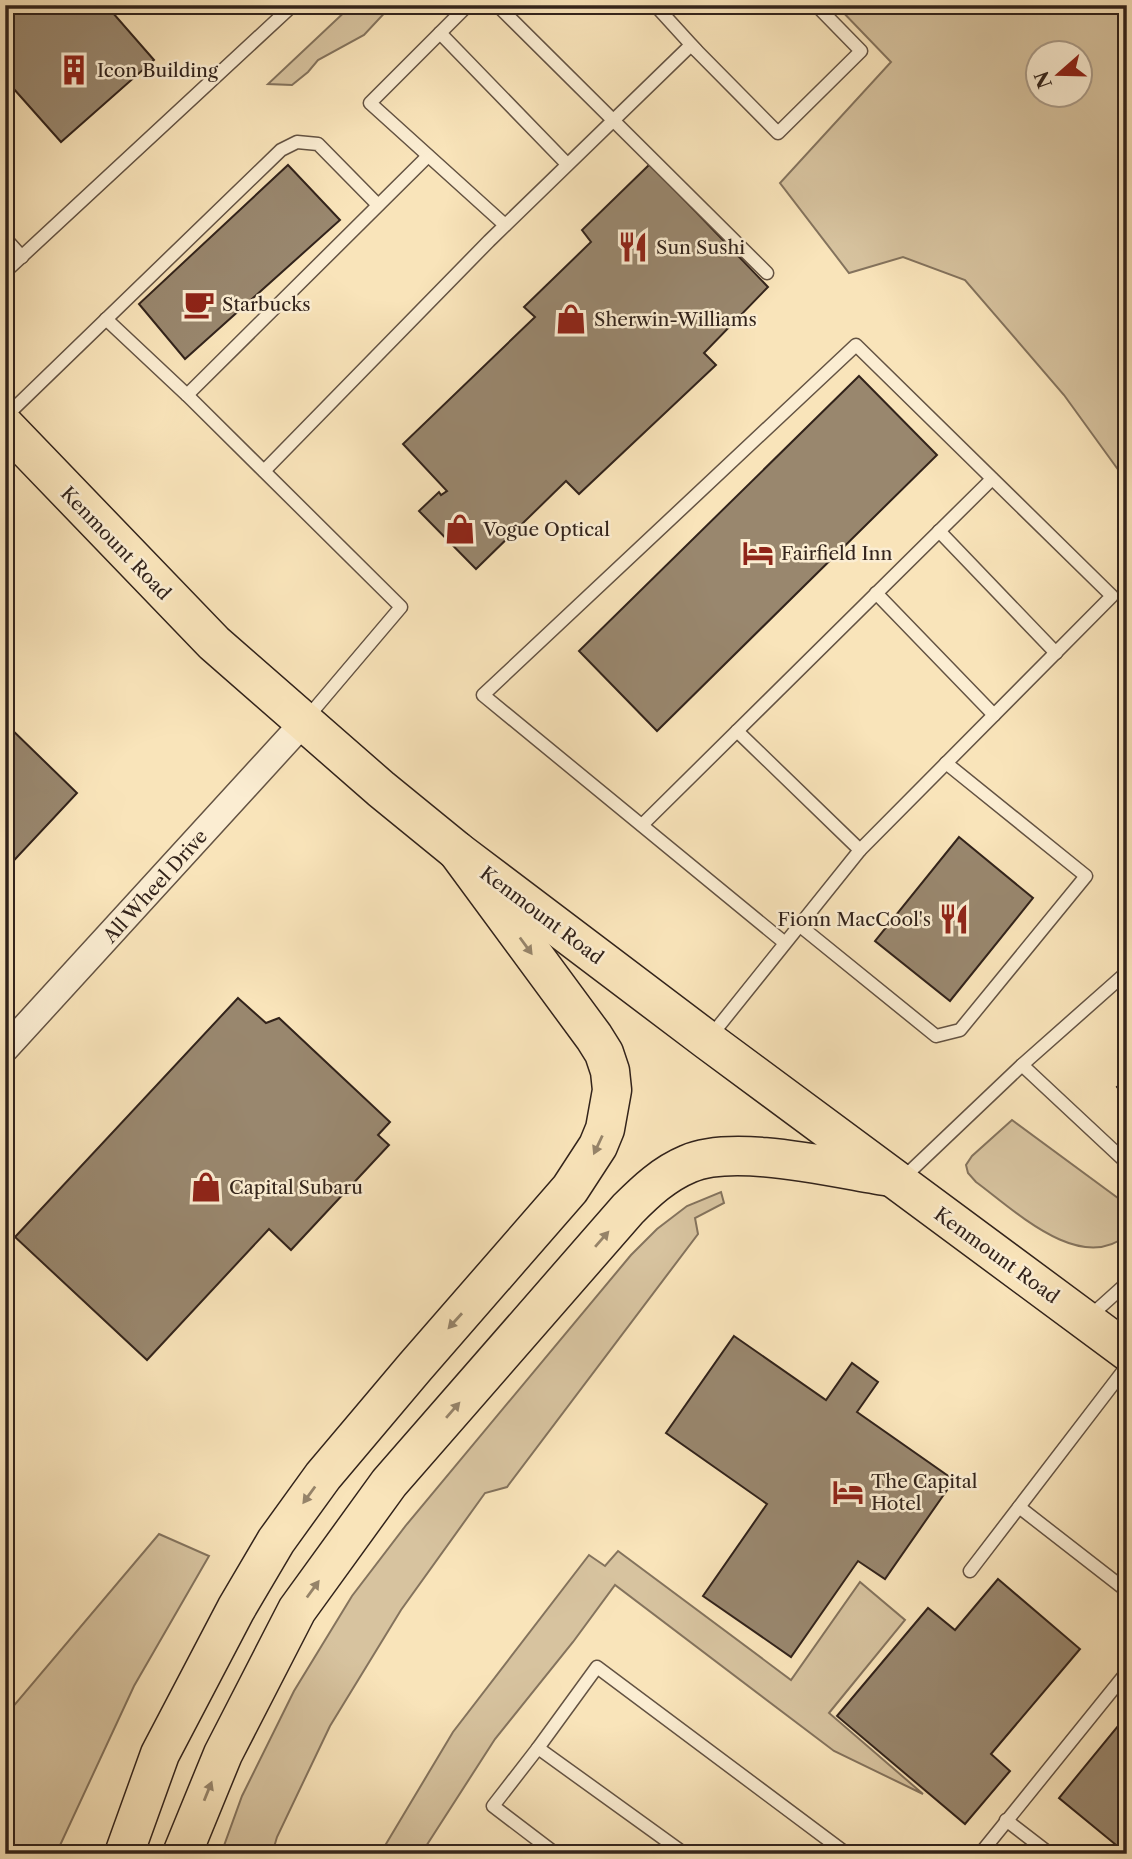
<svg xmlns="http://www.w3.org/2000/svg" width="1132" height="1859" font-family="'Libre Caslon Text',serif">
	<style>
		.green { fill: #d7c39f; stroke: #84735d; stroke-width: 2; fill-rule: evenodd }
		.building { fill: #99876e; stroke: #32231b; stroke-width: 2 }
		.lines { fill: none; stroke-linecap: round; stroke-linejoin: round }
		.lane-casing { stroke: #645343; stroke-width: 15 }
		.street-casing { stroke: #645343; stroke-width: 29 }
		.primary-casing { stroke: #32231b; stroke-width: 41 }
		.highway-casing { stroke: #32231b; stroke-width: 41 }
		.lane { stroke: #fbedd2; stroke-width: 12 }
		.street { stroke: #fbedd2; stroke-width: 26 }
		.primary { stroke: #f9e4ba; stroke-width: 38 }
		.highway { stroke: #f9e4ba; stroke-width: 38 }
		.oneway { fill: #96846a }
		.labels { text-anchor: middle; stroke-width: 5; stroke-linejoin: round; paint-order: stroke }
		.poi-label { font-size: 19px; fill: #32231b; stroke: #fbedd2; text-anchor: start }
		.street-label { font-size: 19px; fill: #32231b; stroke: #fbedd2 }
	</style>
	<rect width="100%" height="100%" fill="#f9e4ba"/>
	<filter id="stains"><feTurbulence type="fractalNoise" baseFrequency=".00286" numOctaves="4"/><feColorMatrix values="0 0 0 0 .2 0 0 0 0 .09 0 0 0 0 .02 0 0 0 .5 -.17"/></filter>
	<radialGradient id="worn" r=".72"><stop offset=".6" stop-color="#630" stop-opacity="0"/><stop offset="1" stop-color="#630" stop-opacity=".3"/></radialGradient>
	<g class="green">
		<polygon points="352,5 392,5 364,35 318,60 308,72 292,85 268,84"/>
		<path d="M836,5H1127V482L1064,395L965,280L903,257L849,273L780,183L891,62ZM1080,52V94H1038V52Z"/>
		<path d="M1012,1120L1126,1204L1127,1235C1080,1275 1013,1209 976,1182L968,1173L966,1165L972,1156Z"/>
		<polygon points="721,1192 724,1203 695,1218 698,1234 507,1487 485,1493 401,1610 330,1726 277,1837 272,1854 221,1854 242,1796 294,1691 352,1596 407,1524 631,1255 657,1229 687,1206"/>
		<polygon points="159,1534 209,1556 134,1686 56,1854 5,1854 5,1716"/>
		<polygon points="618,1551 791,1680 860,1582 905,1620 829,1713 923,1794 834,1751 615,1585 573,1642 495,1739 421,1854 380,1854 453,1732 589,1555 605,1566"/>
	</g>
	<g class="building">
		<polygon points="5,5 106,5 154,60 61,142 5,79"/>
		<polygon points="650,164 768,287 704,353 716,365 579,494 566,481 476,569 419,511 439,492 441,495 447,491 403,444 535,317 524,307 591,242 582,230"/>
		<polygon points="288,165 340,220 185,359 139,304"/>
		<polygon points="859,376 937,455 657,731 579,651"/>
		<polygon points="5,723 77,793 5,870"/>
		<polygon points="959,837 1033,898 950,1001 875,941"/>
		<polygon points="238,998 266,1023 279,1018 390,1122 378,1135 389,1145 291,1250 269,1229 147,1360 15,1237"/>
		<polygon points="1127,1079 1127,1100 1117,1087"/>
		<polygon points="734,1336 826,1400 852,1363 878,1382 857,1412 954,1480 885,1579 858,1561 791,1657 703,1596 767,1504 666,1433"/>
		<polygon points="998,1579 1080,1649 991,1754 1010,1771 965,1824 837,1716 928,1608 955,1630"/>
		<polygon points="1127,1715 1127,1854 1059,1798"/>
	</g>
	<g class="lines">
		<g class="lane-casing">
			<g id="lane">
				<polyline points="468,5 370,103 505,225"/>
				<polyline points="497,5 767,273"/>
				<polyline points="655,5 696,50"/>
				<polyline points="440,33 567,164"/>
				<polyline points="5,238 22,257"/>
				<polyline points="5,272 293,5"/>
				<polyline points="106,319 187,395 401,607 306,719"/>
				<polyline points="187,395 428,156"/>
				<polyline points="5,417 281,150 297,142 318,144 378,205"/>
				<polyline points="264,471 489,241 691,45 778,133 861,51 816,5"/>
				<polyline points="939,531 1056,653"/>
				<polyline points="876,593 994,715"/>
				<polyline points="737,731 860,850"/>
				<polyline points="642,825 992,479"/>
				<polyline points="799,925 936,1036 960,1030 1086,876 946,763"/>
				<polyline points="710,1037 860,850 1112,596 856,345 483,695 785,943"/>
				<polyline points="1022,1065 1127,1163"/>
				<polyline points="901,1180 1022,1065 1127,972"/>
				<polyline points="1088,1318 1127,1283"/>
				<polyline points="1019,1507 1127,1591"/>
				<polyline points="970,1571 1127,1366"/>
				<polyline points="538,1748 493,1806 556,1854"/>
				<polyline points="1006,1820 1050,1854"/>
				<polyline points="685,1854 538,1748 597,1667 847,1854"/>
				<polyline points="980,1854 1127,1672"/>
			</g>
		</g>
		<g class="street-casing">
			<polyline id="street" points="5,1049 304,722"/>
		</g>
		<g class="primary-casing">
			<polyline id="primary" points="5,426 214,643 381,789 457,851 707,1040 1127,1351"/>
		</g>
		<g class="highway-casing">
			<g id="highway">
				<polyline points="124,1854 160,1754 236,1609 276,1541 323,1476 415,1367 570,1189 598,1146 605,1129 612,1090 610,1071 604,1053 594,1037 457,851"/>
				<path d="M182,1854L223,1754L297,1610L389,1483L628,1209C646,1191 664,1174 688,1164C735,1143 838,1169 891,1177"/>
			</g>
		</g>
		<use href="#lane" class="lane"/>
		<use href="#street" class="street"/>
		<use href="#primary" class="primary"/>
		<use href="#highway" class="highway"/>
	</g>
	<defs><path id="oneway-solid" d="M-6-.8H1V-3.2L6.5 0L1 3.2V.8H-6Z" transform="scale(1.75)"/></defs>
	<g class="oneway">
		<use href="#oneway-solid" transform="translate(526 946) rotate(54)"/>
		<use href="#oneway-solid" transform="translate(598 1145) rotate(115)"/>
		<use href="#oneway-solid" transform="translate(602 1239) rotate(-49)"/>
		<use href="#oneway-solid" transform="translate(455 1321) rotate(132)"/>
		<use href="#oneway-solid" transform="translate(453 1410) rotate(-49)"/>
		<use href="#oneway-solid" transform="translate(309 1495) rotate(126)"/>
		<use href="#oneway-solid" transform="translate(313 1589) rotate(-54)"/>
		<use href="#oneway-solid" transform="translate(208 1791) rotate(-68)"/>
	</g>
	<defs>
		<g id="building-bare" transform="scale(2.415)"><path d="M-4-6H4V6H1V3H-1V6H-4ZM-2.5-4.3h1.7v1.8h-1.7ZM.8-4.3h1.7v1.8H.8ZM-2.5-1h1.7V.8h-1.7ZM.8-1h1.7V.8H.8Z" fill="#8f2418" stroke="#fbedd2" stroke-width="2.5" paint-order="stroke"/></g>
		<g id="restaurant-bare" transform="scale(2.415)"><path d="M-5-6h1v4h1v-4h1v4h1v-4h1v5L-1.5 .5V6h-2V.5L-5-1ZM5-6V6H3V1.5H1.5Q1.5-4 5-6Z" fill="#8f2418" stroke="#fbedd2" stroke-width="2.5" paint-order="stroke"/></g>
		<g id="cafe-bare" transform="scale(2.415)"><path d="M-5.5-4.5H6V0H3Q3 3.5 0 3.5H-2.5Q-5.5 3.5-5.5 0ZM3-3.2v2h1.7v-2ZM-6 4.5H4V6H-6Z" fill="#8f2418" stroke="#fbedd2" stroke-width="2.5" paint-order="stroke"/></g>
		<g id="shop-bare" transform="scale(2.415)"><path d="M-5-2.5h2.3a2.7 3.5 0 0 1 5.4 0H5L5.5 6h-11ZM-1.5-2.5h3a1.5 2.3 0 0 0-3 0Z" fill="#8f2418" stroke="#fbedd2" stroke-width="2.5" paint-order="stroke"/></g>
		<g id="hotel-bare" transform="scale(2.415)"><path d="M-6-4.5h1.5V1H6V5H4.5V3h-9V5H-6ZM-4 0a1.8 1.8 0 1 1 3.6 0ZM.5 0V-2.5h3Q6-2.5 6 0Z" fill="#8f2418" stroke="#fbedd2" stroke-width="2.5" paint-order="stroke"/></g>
	</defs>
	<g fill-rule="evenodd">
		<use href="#building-bare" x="74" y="70"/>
		<use href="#restaurant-bare" x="633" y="247"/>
		<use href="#cafe-bare" x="199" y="304"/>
		<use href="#shop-bare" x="571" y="319"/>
		<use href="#shop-bare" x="460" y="529"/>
		<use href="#hotel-bare" x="758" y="553"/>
		<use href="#restaurant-bare" x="954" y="919"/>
		<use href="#shop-bare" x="206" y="1187"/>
		<use href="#hotel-bare" x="848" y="1492"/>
	</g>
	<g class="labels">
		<g class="poi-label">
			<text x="97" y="77">Icon Building</text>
			<text x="656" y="254">Sun Sushi</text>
			<text x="222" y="311">Starbucks</text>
			<text x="594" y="326">Sherwin-Williams</text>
			<text x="483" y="536">Vogue Optical</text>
			<text x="781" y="560">Fairfield Inn</text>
			<text x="931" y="926" text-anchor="end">Fionn MacCool's</text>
			<text x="229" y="1194">Capital Subaru</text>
			<text x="871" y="1488">The Capital<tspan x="871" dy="22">Hotel</tspan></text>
		</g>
		<g class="street-label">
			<text transform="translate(116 543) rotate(46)" y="7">Kenmount Road</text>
			<text transform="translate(155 886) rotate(-48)" y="7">All Wheel Drive</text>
			<text transform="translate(542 915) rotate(37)" y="7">Kenmount Road</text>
			<text transform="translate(997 1255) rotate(36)" y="7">Kenmount Road</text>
		</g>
	</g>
	<rect width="1132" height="1859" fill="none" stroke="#f9e4ba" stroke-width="28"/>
	<rect x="7" y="7" width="1118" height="1845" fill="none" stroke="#32231b" stroke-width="3.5"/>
	<rect x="14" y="14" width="1104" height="1831" fill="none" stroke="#32231b" stroke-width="2"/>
	<g transform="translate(1059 74) rotate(250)"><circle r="33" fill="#fbedd2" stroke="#ab9c89" stroke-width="2"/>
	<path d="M0-5L12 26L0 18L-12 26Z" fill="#8f2418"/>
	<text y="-10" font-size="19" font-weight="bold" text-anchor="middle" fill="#32231b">N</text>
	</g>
	<rect width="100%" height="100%" filter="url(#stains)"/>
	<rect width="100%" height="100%" fill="url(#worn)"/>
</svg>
